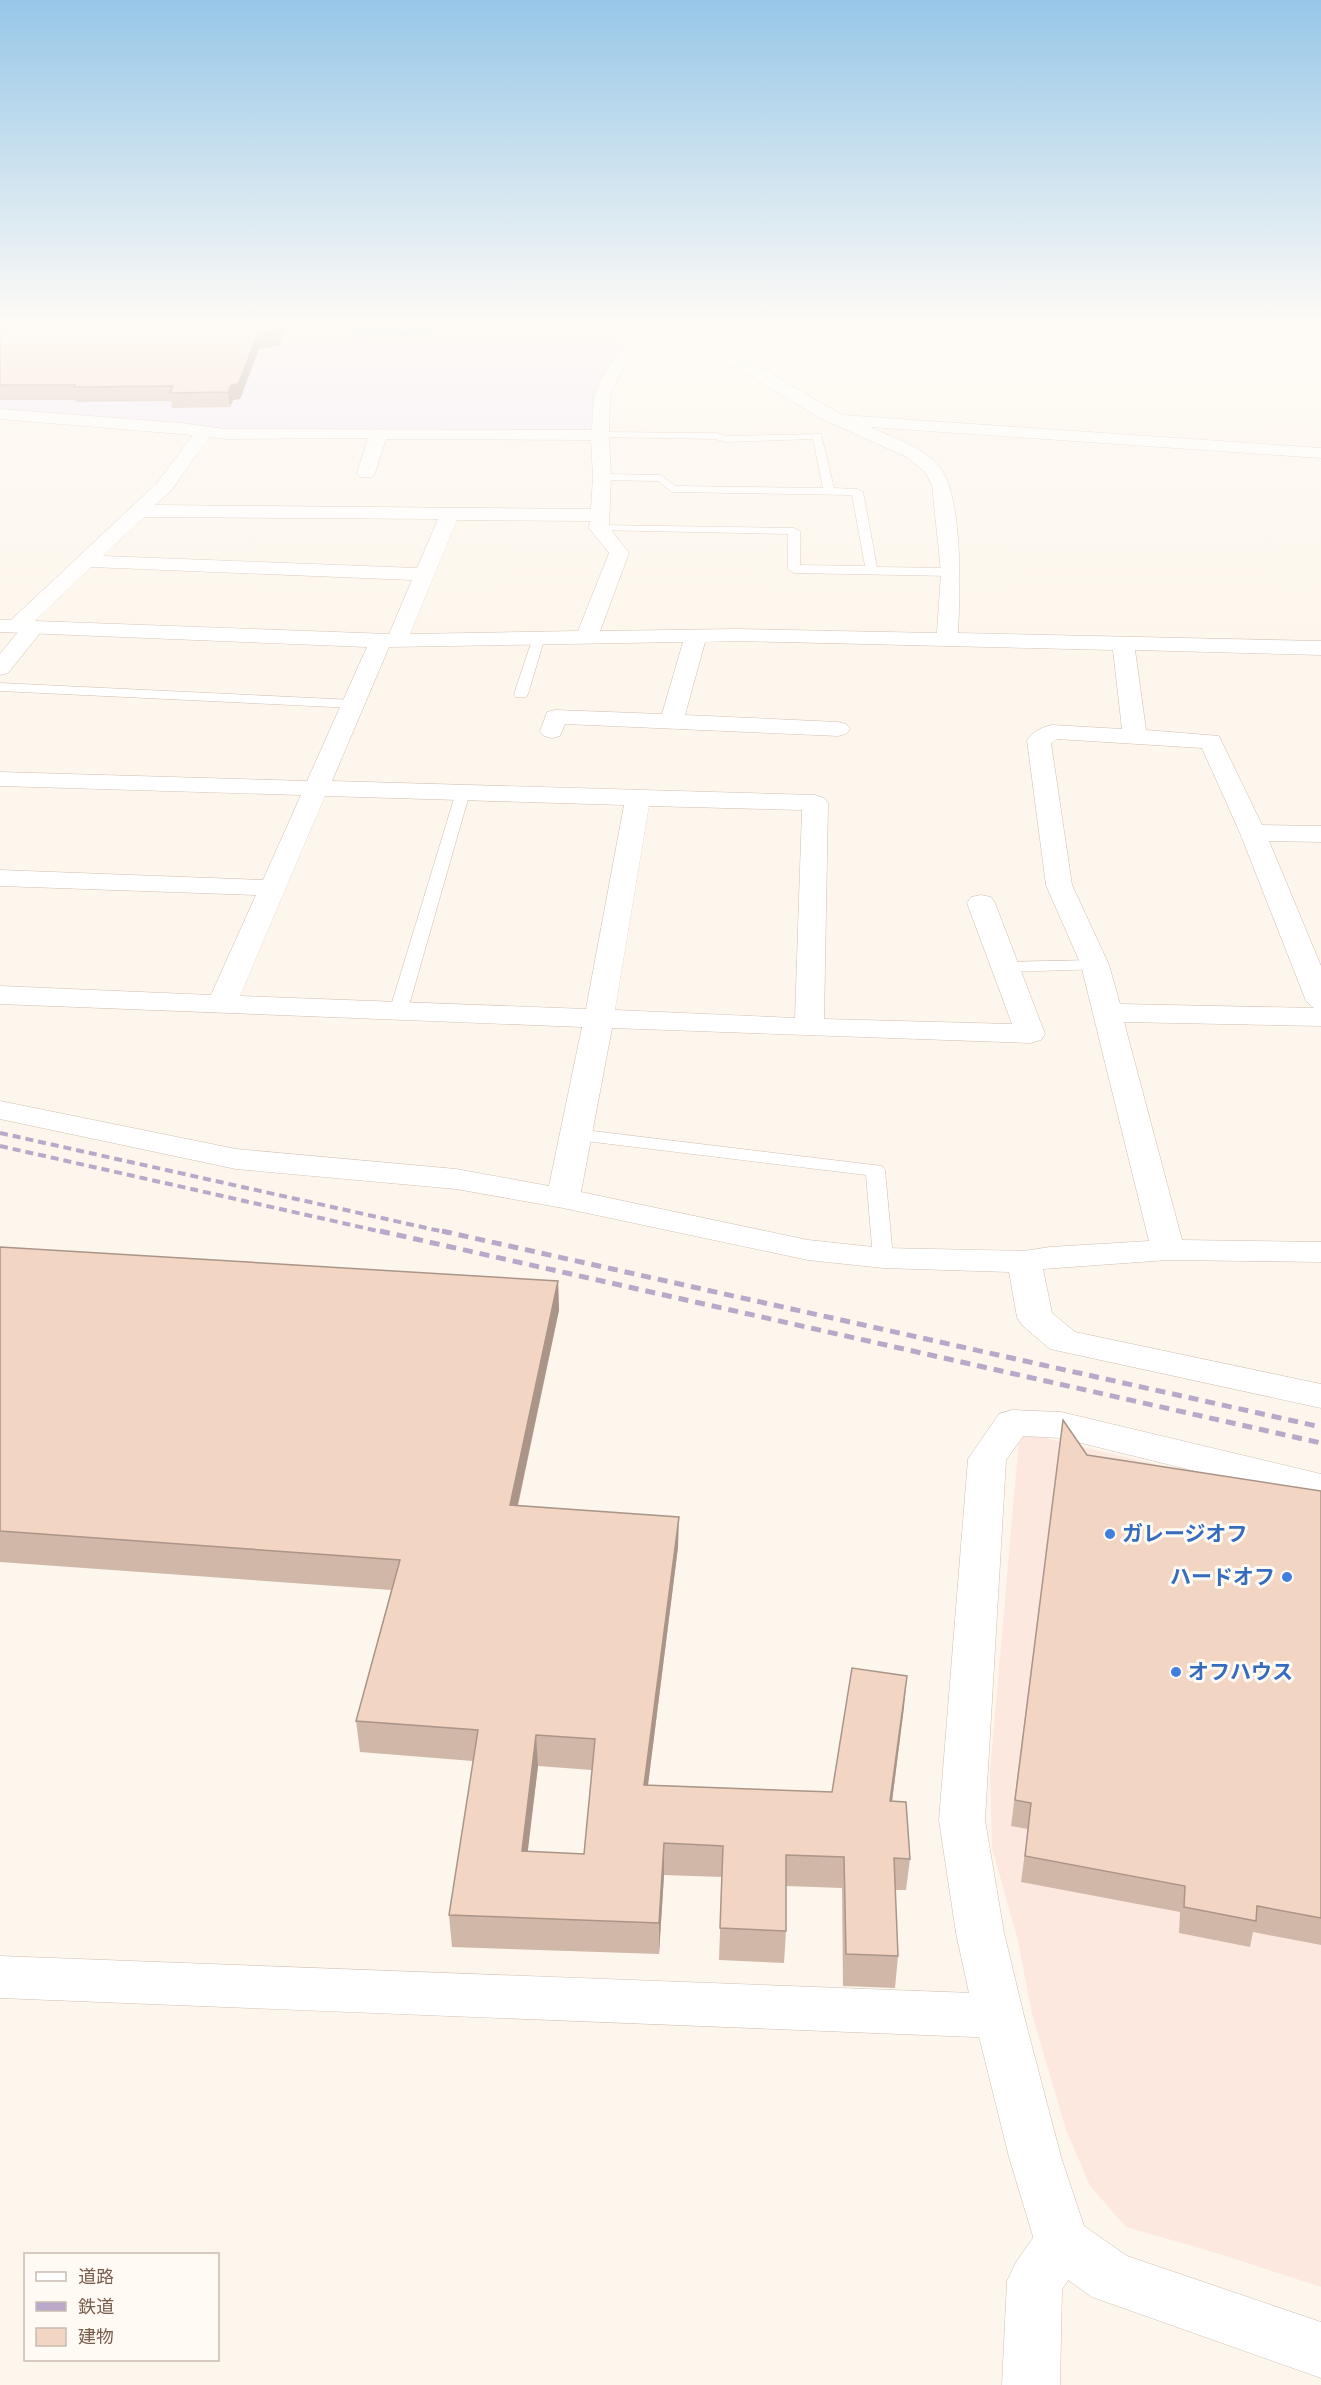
<svg xmlns="http://www.w3.org/2000/svg" width="1321" height="2385" font-family="'Nunito Sans','Noto Sans JP',sans-serif">
	<style>
		.commercial { fill: #fde8e0 }
		.education { fill: #f3e8fa }
		.water { fill: #bfe3e8; stroke: #a5d3da; stroke-width: 1.5 }
		.lines { fill: none; stroke-linecap: round; stroke-linejoin: round }
		.service-casing { stroke: #d1beb0; stroke-width: 1 }
		.minor-casing { stroke: #d1beb0; stroke-width: 1 }
		.tertiary-casing { stroke: #d1beb0; stroke-width: 1 }
		.service { fill: #fff; fill-rule: evenodd }
		.minor { fill: #fff; fill-rule: evenodd }
		.tertiary { fill: #fff; fill-rule: evenodd }
		.rail-far1 { stroke: #b9a8c9; stroke-width: 4; stroke-dasharray: 8 5; stroke-linecap: butt }
		.rail { stroke: #b9a8c9; stroke-width: 5; stroke-dasharray: 10 7; stroke-linecap: butt }
		.wall { fill: #d1b7a8; fill-rule: evenodd }
		.shaded-wall { fill: #aa9588 }
		.building { fill: #f3d5c3; stroke: #aa9588; stroke-width: 1.5; fill-rule: evenodd }
		.shop-dot { fill: #3f7fe0; stroke: #fffaf3; stroke-width: 2 }
		.labels { text-anchor: middle; stroke-width: 6; stroke-linejoin: round; paint-order: stroke }
		.near-shop-label { font-size: 21px; font-weight: bold; fill: #366cbe; stroke: #fffaf3; text-anchor: start }
	</style>
	<rect width="100%" height="100%" fill="#fdf6ec"/>
	<polygon class="commercial" points="1033,1435 1321,1504 1321,2287 1213,2252 1126,2227 1090,2186 1066,2130 1032,2014 1018,1941 992,1848 990,1772 1019,1438"/>
	<polygon class="education" points="0,324 529,324 551,331 626,338 632,340 604,371 596,396 591,429 583,431 275,431 217,429 0,411"/>
	<polygon class="water" points="427,325 426,335 357,336 359,326"/>
	<g class="lines">
		<g class="service-casing">
			<g id="service">
				<polygon points="640,335 699,335 704,338 699,341 643,340 638,337"/>
				<polygon points="600,432 716,433 727,436 821,434 834,488 857,489 863,492 877,567 951,568 957,572 951,576 794,573 788,569 788,534 595,530 593,528 599,525 794,528 800,531 800,565 865,566 852,495 672,492 658,481 602,480 597,477 602,474 661,475 675,486 823,488 813,439 726,442 715,439 596,437 595,435"/>
				<polygon points="539,633 545,637 528,694 526,697 516,697 514,694 533,637"/>
				<polygon points="0,683 354,700 361,704 354,708 0,691"/>
				<polygon points="463,788 470,792 408,1009 405,1013 393,1013 390,1009 456,792"/>
				<polygon points="1095,960 1101,961 1103,965 1101,969 1004,972 996,967 1004,962"/>
				<polygon points="576,1129 882,1166 885,1170 893,1258 890,1262 883,1264 876,1262 873,1258 866,1175 569,1139 567,1135 569,1131"/>
			</g>
		</g>
		<g class="minor-casing">
			<g id="minor">
				<path d="M543,324H571L643,332L651,337L621,372L610,396L609,435L611,477L609,527L629,553L600,631L737,629L937,633L941,572L932,485L925,472L907,457L818,417L693,341L686,331L676,324L696,325L705,335L842,415L1321,448V458L870,427C893,438 921,446 938,465C964,493 960,596 958,633L1321,641V655L1135,650L1146,730L1219,736L1262,825L1321,826V842L1269,841L1321,966V1026L1124,1022L1182,1240L1321,1242V1262L1168,1260L1043,1269L1052,1313L1075,1332L1321,1384V1408L1050,1349L1022,1325L1017,1317L1009,1272L883,1268L808,1260L563,1208L456,1189L236,1169L0,1119V1101L236,1149L456,1169L549,1186L582,1027L0,1004V986L211,995L256,895L0,886V870L263,880L301,795L0,786V772L307,781L367,647L0,632V620H11L157,483L193,435L0,419V409L180,423L225,429L592,430L594,396L605,371L631,340L575,335L545,327ZM209,437L225,439L368,438L357,473L360,477H372L375,473L386,439L591,440L593,477L591,509L155,505L171,491ZM144,517L438,519L417,568L103,556ZM457,520L590,521L589,528L609,553L578,631L410,634ZM91,567L412,580L389,634L35,621ZM737,641L1113,650L1122,729L1052,725C1042,727 1033,732 1027,740L1046,885L1081,965L1149,1241L1050,1247L1024,1251L883,1248L808,1240L581,1192L612,1028L1030,1043L1041,1040L1045,1034L995,903L991,897L981,895L971,897L967,903L1012,1024L824,1019L828,803L824,798L815,795L332,781L389,647L683,642L662,714L555,710L547,712L540,731L544,736L552,738L560,736L565,724L838,736L846,734L850,729L846,724L838,722L685,715L705,642ZM1057,739L1202,748L1240,833L1306,1001L1314,1008L1120,1004L1109,965L1072,885L1051,743ZM325,796L624,805L586,1009L240,996ZM649,806L802,810L795,1018L615,1010Z"/>
				<polygon points="0,1956 999,1994 1017,2000 1024,2016 1017,2032 999,2038 0,1998"/>
				<polygon points="1062,2217 1081,2224 1089,2243 1081,2262 1062,2289 1060,2385 1002,2385 1007,2281 1016,2262 1043,2224"/>
			</g>
		</g>
		<g class="tertiary-casing">
			<g id="tertiary">
				<polygon points="34,621 42,622 45,627 8,673 0,675 0,654 26,622"/>
				<polygon points="1012,1410 1061,1412 1321,1474 1321,1502 1061,1438 1023,1436 1006,1460 985,1820 1004,1933 1024,2016 1061,2157 1084,2226 1127,2256 1321,2322 1321,2378 1092,2297 1043,2262 1035,2243 1009,2157 974,2016 956,1933 939,1820 968,1459 999,1414"/>
			</g>
		</g>
		<use href="#service" class="service"/>
		<use href="#minor" class="minor"/>
		<use href="#tertiary" class="tertiary"/>
		<g class="rail-far1">
			<polyline points="0,1133 449,1233"/>
			<polyline points="0,1146 387,1233"/>
		</g>
		<g class="rail">
			<polyline points="380,1231 1321,1443"/>
			<polyline points="442,1231 1321,1427"/>
		</g>
	</g>
	<g class="wall">
		<polygon points="0,326 280,345 259,349 240,399 233,400 230,407 172,408 171,401 76,402 75,400 0,400"/>
		<path d="M0,1247L558,1281L559,1310L518,1506L678,1547L648,1785L832,1792L904,1707L892,1801L910,1859L906,1890H895L898,1956L895,1988L843,1986L842,1888L786,1886V1931L784,1963L719,1960L722,1877L664,1875L659,1954L452,1947L449,1915L473,1761L360,1752L356,1721L391,1590L0,1562ZM538,1766L592,1770L584,1854L527,1852Z"/>
		<polygon points="1060,1445 1087,1455 1321,1491 1321,1945 1253,1932 1250,1947 1179,1933 1180,1912 1021,1882 1028,1829 1011,1826"/>
	</g>
	<g class="shaded-wall">
		<polygon points="281,324 287,324 280,345 259,349 240,399 233,400 230,407 228,392 231,385 258,334"/>
		<polygon points="558,1281 559,1310 511,1536 510,1505"/>
		<polygon points="679,1517 678,1547 644,1816 644,1785"/>
		<polygon points="907,1676 904,1707 888,1833 890,1801"/>
		<polygon points="536,1735 538,1766 524,1883 522,1851"/>
		<polygon points="664,1843 664,1875 659,1954 659,1923"/>
	</g>
	<g class="building">
		<polygon points="1,324 281,324 279,331 258,334 238,384 231,385 228,392 170,393 173,386 74,387 75,385 0,385 0,326"/>
		<path d="M0,1247L558,1281L510,1505L679,1517L644,1785L832,1792L852,1668L907,1676L890,1801L906,1802L910,1859L894,1858L898,1956L846,1954L844,1857L786,1855V1931L720,1928L723,1846L664,1843L659,1923L449,1915L478,1730L356,1721L400,1560L0,1531ZM536,1735L595,1739L584,1854L522,1851Z"/>
		<polygon points="1063,1420 1087,1455 1321,1491 1321,1918 1257,1906 1256,1921 1184,1907 1185,1886 1025,1856 1031,1803 1015,1800"/>
	</g>
	<linearGradient id="sky" x2="0" y2="1"><stop stop-color="#97c7e8"/><stop offset="0.49" stop-color="#fefbf6"/><stop offset="1" stop-color="#fefbf6" stop-opacity="0"/></linearGradient>
	<rect width="1321" height="658" fill="url(#sky)"/>
	<g class="shop-dot">
		<circle cx="1110" cy="1534" r="6"/>
		<circle cx="1287" cy="1577" r="6"/>
		<circle cx="1176" cy="1672" r="6"/>
	</g>
	<g class="labels">
		<g class="near-shop-label">
			<text x="1122" y="1541">ガレージオフ</text>
			<text x="1275" y="1584" text-anchor="end">ハードオフ</text>
			<text x="1188" y="1679">オフハウス</text>
		</g>
	</g>
	<rect x="24" y="2253" width="195" height="108" fill="#fffaf3" stroke="#cabbb1" stroke-width="1.5"/>
	<rect x="36" y="2272" width="30" height="9" fill="#ffffff" stroke="#cabbb1" stroke-width="1.5"/>
	<text x="78" y="2283" font-size="18" fill="#7a5c4d">道路</text>
	<rect x="36" y="2302" width="30" height="9" fill="#b9a8c9" stroke="#cabbb1" stroke-width="1.5"/>
	<text x="78" y="2313" font-size="18" fill="#7a5c4d">鉄道</text>
	<rect x="36" y="2328" width="30" height="18" fill="#f3d5c3" stroke="#cabbb1" stroke-width="1.5"/>
	<text x="78" y="2343" font-size="18" fill="#7a5c4d">建物</text>
</svg>
